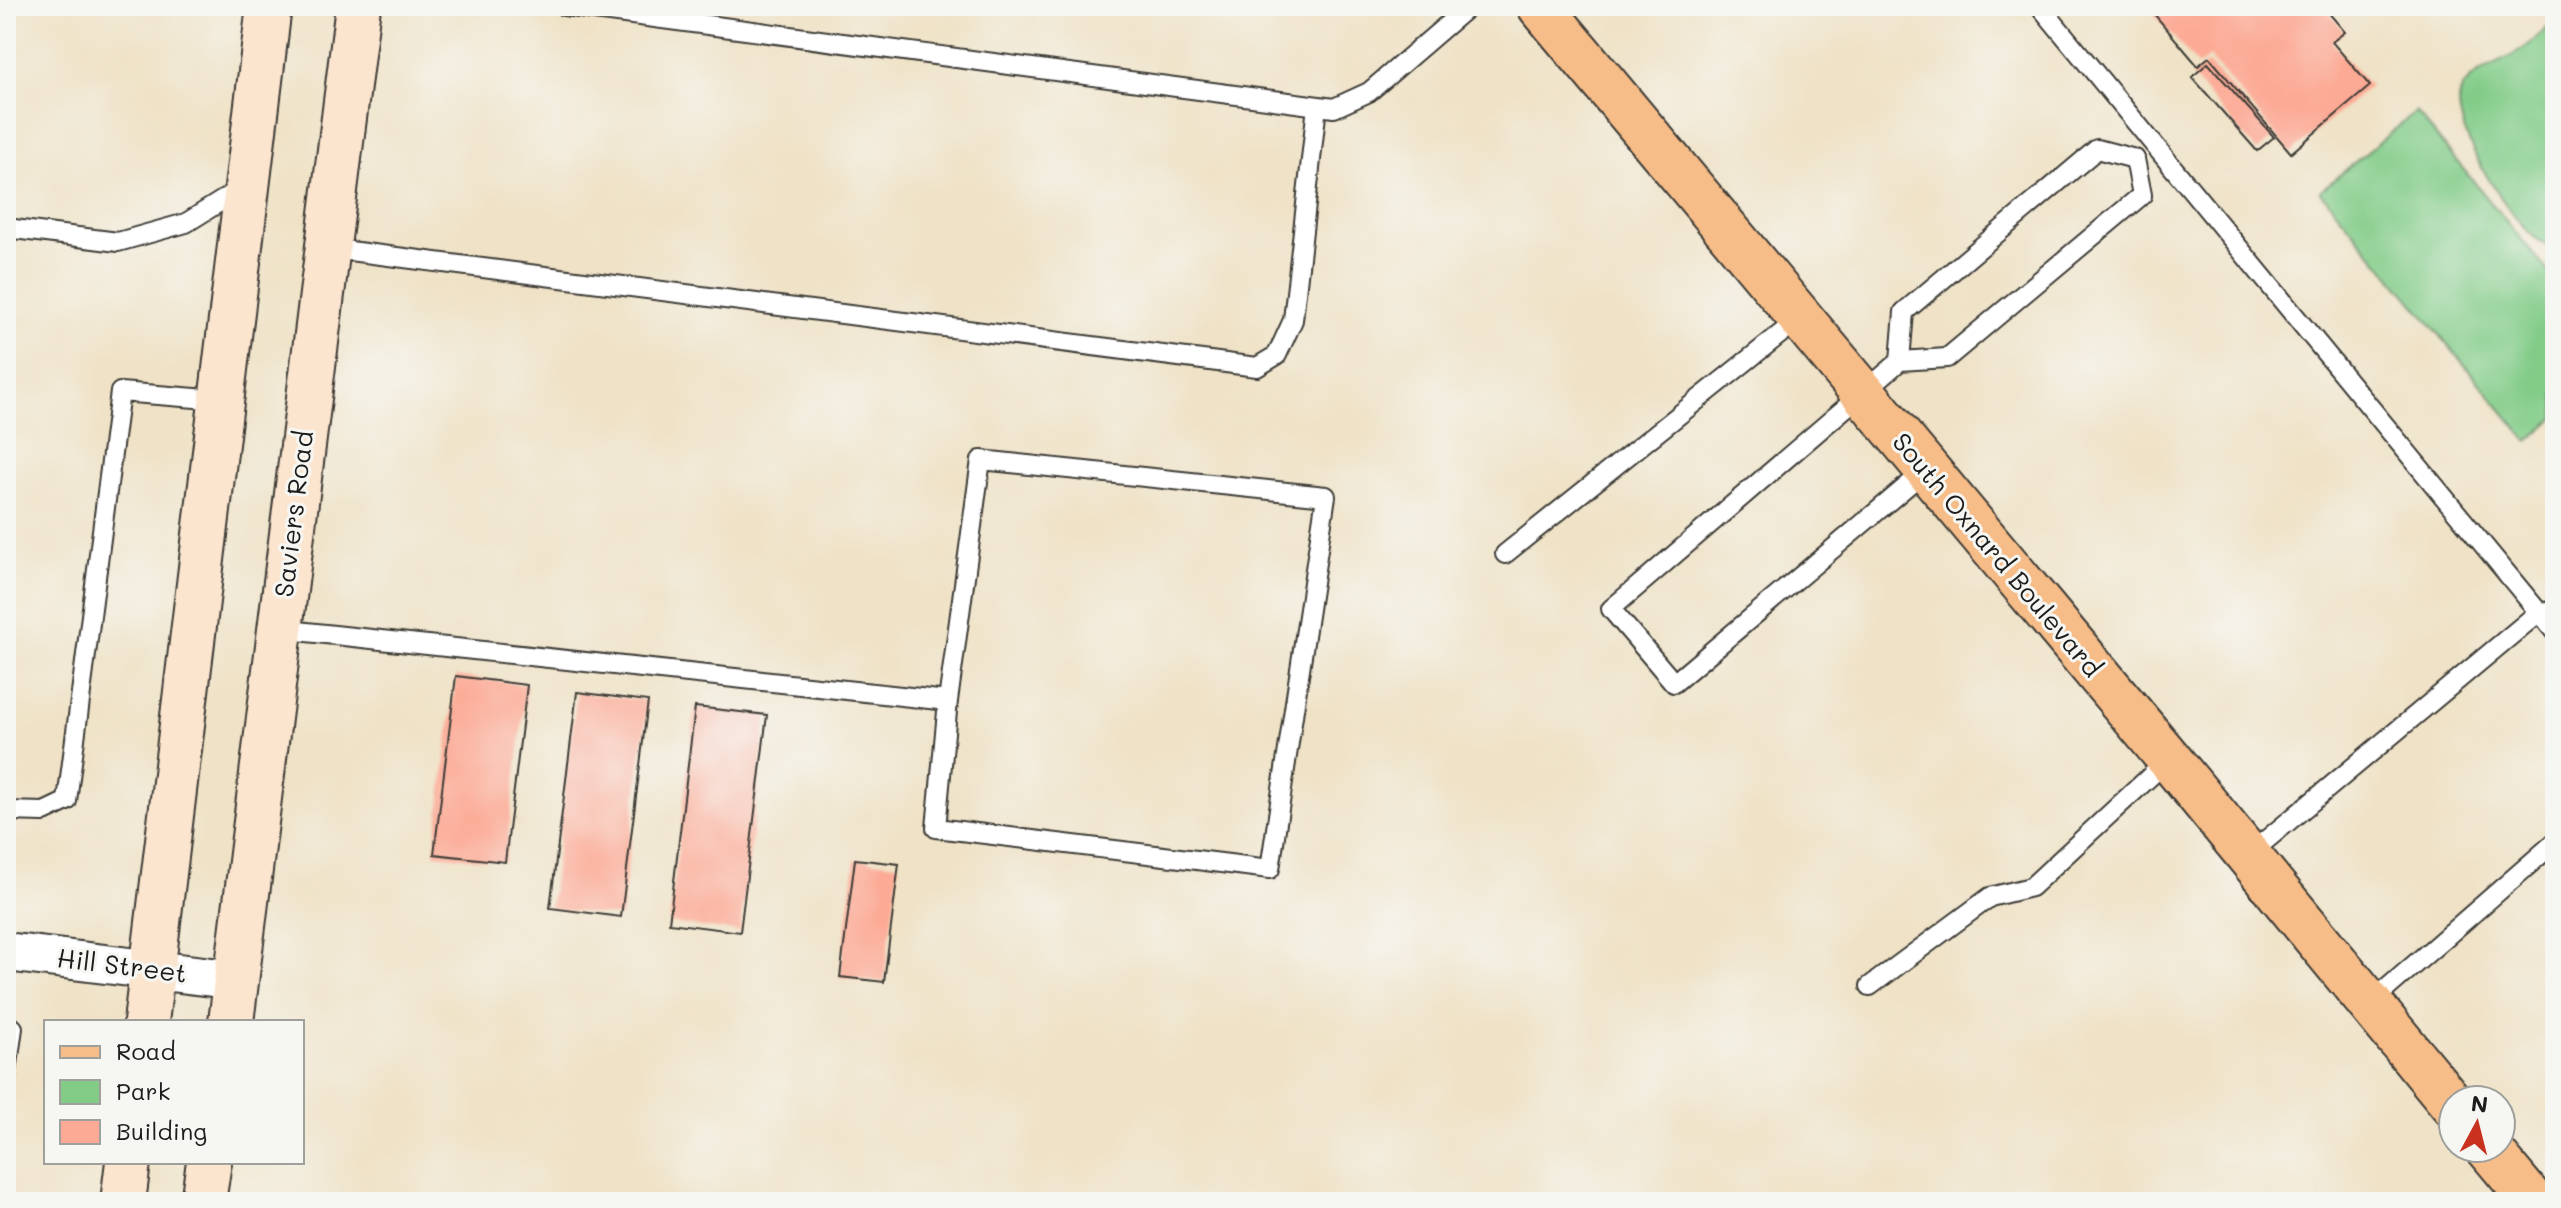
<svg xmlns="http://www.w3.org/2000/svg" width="2561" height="1208" font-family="Mali,sans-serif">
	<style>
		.green { fill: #82cc88; stroke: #4f7452; stroke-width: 2 }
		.building { fill: #fcaa95 }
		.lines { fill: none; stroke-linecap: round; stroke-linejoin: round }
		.lane-casing { stroke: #3c3a36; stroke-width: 22 }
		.street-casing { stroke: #3c3a36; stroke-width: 42 }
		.secondary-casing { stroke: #3c3a36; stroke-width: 48 }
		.primary-casing { stroke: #3c3a36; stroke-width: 48 }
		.lane { stroke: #fff; stroke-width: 18 }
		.street { stroke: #fff; stroke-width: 38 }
		.secondary { stroke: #fce5cf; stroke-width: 44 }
		.primary { stroke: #f7bd88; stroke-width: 44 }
		.labels { text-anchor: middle; stroke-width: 6; stroke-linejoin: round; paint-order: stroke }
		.street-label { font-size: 26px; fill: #1c1c1c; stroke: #f6f6f2 }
	</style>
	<rect width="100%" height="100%" fill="#f6f6f2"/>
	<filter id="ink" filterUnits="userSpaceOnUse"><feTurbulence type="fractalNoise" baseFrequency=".0125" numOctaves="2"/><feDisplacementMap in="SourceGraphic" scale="16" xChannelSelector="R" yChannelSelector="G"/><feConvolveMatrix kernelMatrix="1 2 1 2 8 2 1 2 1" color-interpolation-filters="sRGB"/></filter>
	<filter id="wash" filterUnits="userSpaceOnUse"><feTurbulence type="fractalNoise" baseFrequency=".006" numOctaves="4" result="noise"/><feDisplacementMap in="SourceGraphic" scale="32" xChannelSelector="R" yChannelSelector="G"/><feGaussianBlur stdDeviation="1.8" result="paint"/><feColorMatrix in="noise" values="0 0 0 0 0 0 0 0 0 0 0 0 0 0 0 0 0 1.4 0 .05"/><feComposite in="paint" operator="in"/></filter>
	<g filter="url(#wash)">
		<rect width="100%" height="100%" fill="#efe2c6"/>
		<g class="green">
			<path d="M2555,20V248C2550,245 2543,243 2538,240C2512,222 2438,115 2465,85C2480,67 2504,62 2523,49C2535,41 2545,30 2555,20Z"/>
			<polygon points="2416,112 2555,280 2555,418 2528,441 2320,191"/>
		</g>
		<g id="blocks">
			<g class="building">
				<polygon points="2164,6 2323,6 2345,32 2332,42 2370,86 2291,153 2209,57 2198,66 2154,14"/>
				<polygon points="2208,63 2274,137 2257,151 2192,77"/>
				<polygon points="456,676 527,685 505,862 434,854"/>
				<polygon points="577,692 648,701 621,917 550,908"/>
				<polygon points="695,707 767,715 740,932 669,923"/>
				<polygon points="855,859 899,864 884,982 840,977"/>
			</g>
		</g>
	</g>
	<g filter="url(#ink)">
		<use href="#blocks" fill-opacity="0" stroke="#3c3a36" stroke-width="2"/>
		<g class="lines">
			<g class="lane-casing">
				<g id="lane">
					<polyline points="564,6 1334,108 1369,92 1469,6"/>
					<polyline points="2040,6 2555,632"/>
					<polyline points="6,228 118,242 186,223 242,188"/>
					<polyline points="326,248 1257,367 1277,355 1293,320 1317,106"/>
					<polyline points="1900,361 1904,312 2097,149 2135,159"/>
					<polyline points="1926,470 1674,683 1611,609 1900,361 1947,358 2142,195 2135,159"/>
					<polyline points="1505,554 1799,319"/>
					<polyline points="279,629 948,701 981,460 1326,496 1270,869 936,828 948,701"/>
					<polyline points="6,811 44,812 67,801 120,392 221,400"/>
					<polyline points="2247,856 2539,612 2555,611"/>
					<polyline points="1870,986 1990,897 2031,887 2169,759"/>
					<polyline points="2369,1004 2555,842"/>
					<polyline points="6,1027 13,1028 6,1078"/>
				</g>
			</g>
			<g class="street-casing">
				<polyline id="street" points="6,952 237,980"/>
			</g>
			<g class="secondary-casing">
				<g id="secondary">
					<polyline points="146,1022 269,6"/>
					<polyline points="231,1022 358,6"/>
					<polyline points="123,1202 128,1162"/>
					<polyline points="203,1202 209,1162"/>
				</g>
			</g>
			<g class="primary-casing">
				<g id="primary">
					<polyline points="1540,6 2169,759 2453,1105"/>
					<polyline points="2488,1148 2533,1202"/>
				</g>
			</g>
			<use href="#lane" class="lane"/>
			<use href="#street" class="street"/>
			<use href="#secondary" class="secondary"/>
			<use href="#primary" class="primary"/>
		</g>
	</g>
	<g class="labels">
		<g class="street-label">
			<text transform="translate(294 514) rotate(-83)" y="9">Saviers Road</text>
			<text transform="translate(1997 555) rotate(50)" y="9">South Oxnard Boulevard</text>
			<text transform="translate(122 966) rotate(7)" y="9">Hill Street</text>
		</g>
	</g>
	<rect width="2561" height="1208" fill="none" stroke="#f6f6f2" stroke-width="32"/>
	<rect x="44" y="1020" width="260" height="144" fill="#f6f6f2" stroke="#9f9f9c" stroke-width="2"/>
	<rect x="60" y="1046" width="40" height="12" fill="#f7bd88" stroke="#9f9f9c" stroke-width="2"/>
	<text x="116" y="1060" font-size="24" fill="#1c1c1c">Road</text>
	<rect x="60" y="1080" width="40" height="24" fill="#82cc88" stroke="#9f9f9c" stroke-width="2"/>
	<text x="116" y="1100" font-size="24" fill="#1c1c1c">Park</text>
	<rect x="60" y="1120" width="40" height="24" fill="#fcaa95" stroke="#9f9f9c" stroke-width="2"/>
	<text x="116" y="1140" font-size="24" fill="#1c1c1c">Building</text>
	<g transform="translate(2477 1124) rotate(7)"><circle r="38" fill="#f6f6f2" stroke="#9f9f9c" stroke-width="2"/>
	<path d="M0-6L14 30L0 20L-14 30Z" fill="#c8321e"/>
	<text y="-12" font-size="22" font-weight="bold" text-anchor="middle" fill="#1c1c1c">N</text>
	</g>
</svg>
